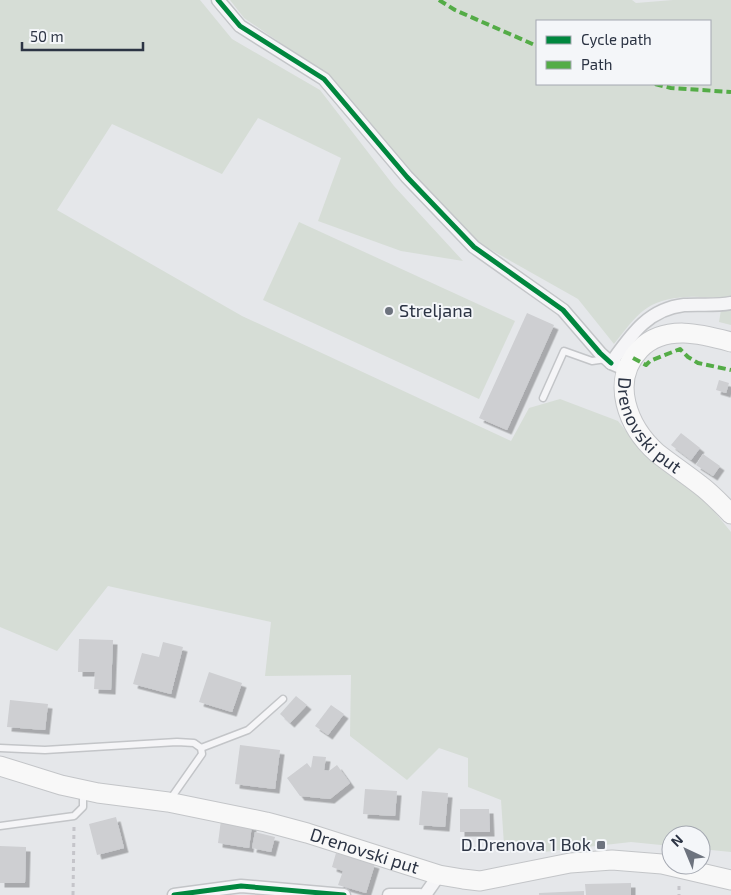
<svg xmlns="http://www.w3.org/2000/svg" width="731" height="895" font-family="'Exo 2',sans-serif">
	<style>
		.green { fill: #d6ddd6; fill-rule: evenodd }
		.building { fill: #cecfd2; filter: url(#shadow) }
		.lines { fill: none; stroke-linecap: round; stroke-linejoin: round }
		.lane-casing { stroke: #c3c5c8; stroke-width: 9 }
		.street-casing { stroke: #c3c5c8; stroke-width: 15 }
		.secondary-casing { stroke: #c3c5c8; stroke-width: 21 }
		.path { stroke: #c5c5ca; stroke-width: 3; stroke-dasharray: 4 4; stroke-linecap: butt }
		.lane { stroke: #f5f5f7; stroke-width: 6 }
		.street { stroke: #f5f5f7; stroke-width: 12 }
		.secondary { stroke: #f8f8f8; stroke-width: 19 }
		.quiet { stroke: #54ac47; stroke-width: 4; stroke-dasharray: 8 4; stroke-linecap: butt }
		.cycleway-casing { stroke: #f4f6f9; stroke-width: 8 }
		.cycleway { stroke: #00873e; stroke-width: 5 }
		.poi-dot { fill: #6d737e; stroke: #f4f6f9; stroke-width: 2 }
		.labels { text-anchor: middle; stroke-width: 4; stroke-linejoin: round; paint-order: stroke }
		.poi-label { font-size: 18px; fill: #2c3444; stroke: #f4f6f9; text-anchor: start }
		.street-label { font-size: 18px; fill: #2c3444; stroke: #f4f6f9 }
	</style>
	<defs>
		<filter id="shadow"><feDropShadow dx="4.5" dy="4.5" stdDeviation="0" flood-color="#0004"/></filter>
	</defs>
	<rect width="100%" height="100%" fill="#e5e7ea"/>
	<g class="green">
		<polygon points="0,0 200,0 232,39 320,90 394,186 463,261 401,251 318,221 341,158 258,118 222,174 112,124 57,210 242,316 511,441 529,408 560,399 618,421 636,444 690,482 731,532 731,852 701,849 701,835 671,835 671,846 631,842 543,852 504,845 501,800 468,787 468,758 439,748 407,780 350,736 351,675 265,676 271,622 108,586 57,651 0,627"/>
		<path d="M230,0H632L636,3L673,0H731V297C717,299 702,296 688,297C646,299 638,314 614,344L578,299L479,243L410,172L329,76L244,18ZM537,21H710V84H537Z"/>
		<polygon points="299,222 515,321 479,399 263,300"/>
		<polygon points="731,309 731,325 719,322 721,310"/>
	</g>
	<g class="building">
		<polygon points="527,313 554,325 507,430 479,418"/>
		<polygon points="719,380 729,383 726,393 716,390"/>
		<polygon points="681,433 700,448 691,460 671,445"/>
		<polygon points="703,454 720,466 713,476 696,465"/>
		<polygon points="79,639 113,640 111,690 94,689 95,672 78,672"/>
		<polygon points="163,642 183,647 171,694 133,684 142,653 159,657"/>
		<polygon points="209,672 242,683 232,712 199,702"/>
		<polygon points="296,696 307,705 290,723 280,714"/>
		<polygon points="10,700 48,704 45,730 7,727"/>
		<polygon points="331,705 344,714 328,735 315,726"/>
		<polygon points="240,745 280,750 275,789 235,784"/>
		<polygon points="313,756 326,757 324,770 329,771 337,765 350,783 330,799 300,796 287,778 307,763 311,768"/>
		<polygon points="365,789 397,791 395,816 363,814"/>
		<polygon points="422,791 448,793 445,827 419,825"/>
		<polygon points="460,809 489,809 490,832 460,832"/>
		<polygon points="116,817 124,848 97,855 89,824"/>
		<polygon points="221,820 252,825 249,848 218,843"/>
		<polygon points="255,832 275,837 271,852 252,848"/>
		<polygon points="0,846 26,847 25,883 0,883"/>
		<polygon points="336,853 375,864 366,893 338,885 343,871 332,867"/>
		<polygon points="631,883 631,895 586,895 585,884"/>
		<polygon points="584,891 584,895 539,895 539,893"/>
	</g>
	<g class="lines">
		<g class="lane-casing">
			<g id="lane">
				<polyline points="543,398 564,351 592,361 606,359"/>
				<polyline points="0,748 45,750 177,742 194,743 201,748 202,754 169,801"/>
				<polyline points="201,748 248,730 283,699"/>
				<polyline points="0,826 74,816 83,807 83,791"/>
			</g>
		</g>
		<g class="street-casing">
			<g id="street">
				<polyline points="218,0 240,26 324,79 407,177 474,247 563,310 600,353 611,363"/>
				<path d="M618,366L611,363C631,335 648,309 684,305C700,304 716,306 731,303"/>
				<polyline points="174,895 241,886 344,895"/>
				<polyline points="389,895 420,895"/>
				<polyline points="425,895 439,875"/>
			</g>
		</g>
		<g class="secondary-casing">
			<g id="secondary">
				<path id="s1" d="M731,342C702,334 665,324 640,349C609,381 628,427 657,453C671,464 686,474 700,485C711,493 721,504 731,514"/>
				<path id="s2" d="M0,766L61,785L98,793L168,802L266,822L307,833L439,875L463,879L480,881L570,863L612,860L662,864L731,880"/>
			</g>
		</g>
		<g class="path">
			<polyline points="679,886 679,895"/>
			<polyline points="73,895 74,827"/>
		</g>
		<use href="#lane" class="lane"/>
		<use href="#street" class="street"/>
		<use href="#secondary" class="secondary"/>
		<g class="quiet">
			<polyline points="439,0 455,10 537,46"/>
			<polyline points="655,84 671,88 731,92"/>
			<polyline points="633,358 646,365 650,361 680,349 688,357 698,363 731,370"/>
		</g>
		<g class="cycleway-casing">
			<g id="cycleway">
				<polyline points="218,0 240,26 324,79 407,177 474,247 563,310 600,353 611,363"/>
				<polyline points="174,895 241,886 344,895"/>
			</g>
		</g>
		<use href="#cycleway" class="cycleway"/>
	</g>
	<g class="poi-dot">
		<circle cx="389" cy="311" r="5"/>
		<rect x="596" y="840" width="10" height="10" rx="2.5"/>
	</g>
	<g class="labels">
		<g class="poi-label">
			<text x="399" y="317">Streljana</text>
			<text x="591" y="851" text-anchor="end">D.Drenova 1 Bok</text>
		</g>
		<g class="street-label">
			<text dy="6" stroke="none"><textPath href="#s1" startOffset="185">Drenovski put</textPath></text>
			<text dy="6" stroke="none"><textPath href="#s2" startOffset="375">Drenovski put</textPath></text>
		</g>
	</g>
	<rect x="536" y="20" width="175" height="65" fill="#f4f6f9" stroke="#a4a8b1"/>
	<rect x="546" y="36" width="25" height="8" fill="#00873e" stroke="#a4a8b1"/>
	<text x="581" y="45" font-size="15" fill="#2c3444">Cycle path</text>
	<rect x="546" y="61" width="25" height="8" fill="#54ac47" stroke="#a4a8b1"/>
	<text x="581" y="70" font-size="15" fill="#2c3444">Path</text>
	<g transform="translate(686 850) rotate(316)"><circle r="24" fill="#f4f6f9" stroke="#a4a8b1"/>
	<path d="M0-4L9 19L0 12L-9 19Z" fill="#6d737e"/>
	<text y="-8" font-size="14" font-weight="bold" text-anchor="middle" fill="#2c3444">N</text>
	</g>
	<path d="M22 42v8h121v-8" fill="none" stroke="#2c3444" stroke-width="2.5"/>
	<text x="30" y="42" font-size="15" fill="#2c3444" stroke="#f4f6f9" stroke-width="4" paint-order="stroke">50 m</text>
</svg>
